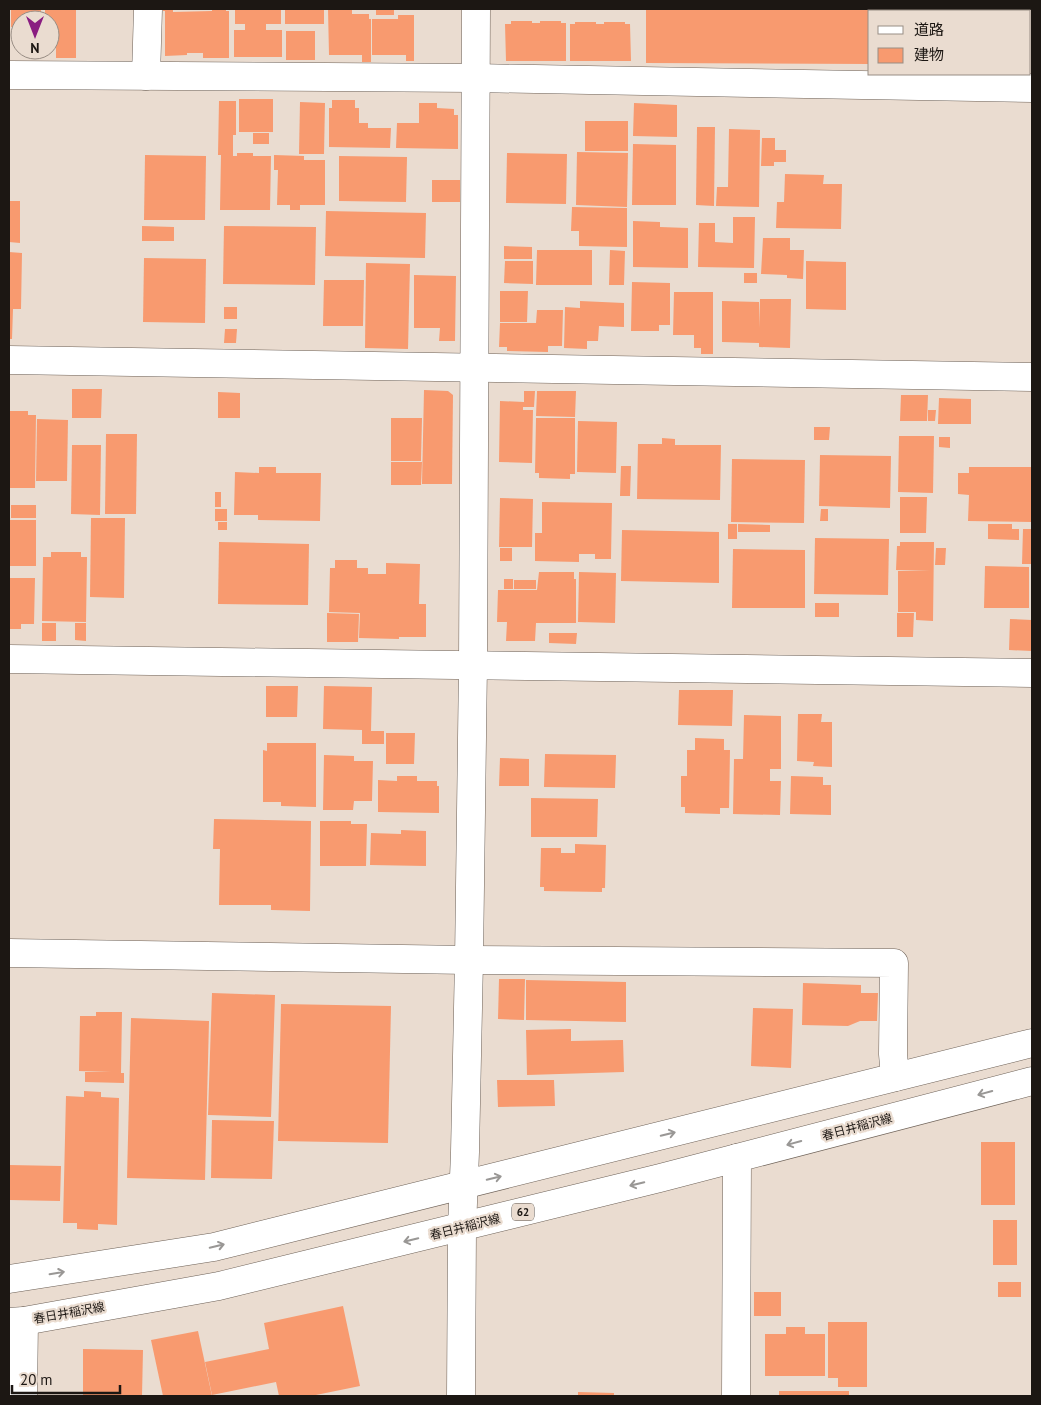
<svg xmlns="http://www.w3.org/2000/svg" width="1041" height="1405" font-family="'PT Sans','Noto Sans JP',sans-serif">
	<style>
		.building { fill: #f89a6f }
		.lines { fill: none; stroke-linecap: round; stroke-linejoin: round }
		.minor-casing { stroke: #6d6157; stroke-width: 29 }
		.major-casing { stroke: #6d6157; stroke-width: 29 }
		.minor { stroke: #fff; stroke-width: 28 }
		.major { stroke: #fff; stroke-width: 28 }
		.oneway { stroke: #999795 }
		.labels { text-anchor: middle; stroke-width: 4.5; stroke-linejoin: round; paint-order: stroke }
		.shield { fill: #eadcd0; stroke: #5a524c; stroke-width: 1 }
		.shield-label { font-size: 11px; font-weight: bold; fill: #1c1713 }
		.street-label { font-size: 12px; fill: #1c1713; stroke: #eadcd0 }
	</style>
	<rect width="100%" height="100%" fill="#eadcd0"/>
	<g class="building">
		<polygon points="11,9 41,9 41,20 20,20 20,27 11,27"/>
		<polygon points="45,9 76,9 76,58 56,58 56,29 50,29 50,20 45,20"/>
		<polygon points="163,9 173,9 173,12 212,11 212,9 226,9 226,11 229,11 229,58 203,58 203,53 187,53 187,55 165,56 165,11 163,11"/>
		<polygon points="235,9 281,9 281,24 266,24 266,30 282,30 282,57 234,57 234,30 245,30 245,24 235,24"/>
		<rect x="285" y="9" width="39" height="15"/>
		<polygon points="328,9 352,9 352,14 369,14 369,19 371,19 371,62 362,62 362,55 329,55"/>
		<rect x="376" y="9" width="18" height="6"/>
		<polygon points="646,9 894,9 894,11 870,11 870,64 646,63"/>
		<polygon points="398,15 414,15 414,61 406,61 406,55 372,55 372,19 398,19"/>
		<polygon points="511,21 532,21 532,23 540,23 540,21 561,21 561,23 566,23 566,61 506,61 505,24 511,24"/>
		<polygon points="575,22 596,22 596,24 604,24 604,22 625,22 625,24 630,24 631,61 570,61 570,24 575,24"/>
		<rect x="286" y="31" width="29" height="29"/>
		<rect x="26" y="50" width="15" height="6"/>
		<rect x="239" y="99" width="34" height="33"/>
		<polygon points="332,100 355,100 355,108 359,108 359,123 368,123 368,128 391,128 390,148 329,147 329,108 332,108"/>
		<polygon points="219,101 236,101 236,135 233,135 233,156 237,156 237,153 253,153 253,156 271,156 270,210 220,210 221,155 218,155"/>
		<polygon points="300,102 325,103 324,154 299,154"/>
		<polygon points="419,103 437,103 437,108 454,109 454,115 458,115 458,149 396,148 397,123 419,123"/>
		<polygon points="634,103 677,105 677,137 633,136"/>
		<rect x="585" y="121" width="43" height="30"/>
		<polygon points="697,127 715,127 714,206 696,205"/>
		<polygon points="729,129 760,130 759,207 716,206 717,187 728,187"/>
		<rect x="253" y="133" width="16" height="11"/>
		<polygon points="762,138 775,138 775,150 786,150 786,162 774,162 774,166 761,166"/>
		<polygon points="633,144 676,145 676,205 632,205"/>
		<polygon points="577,152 628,153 627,207 576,205"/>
		<polygon points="507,153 567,154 566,204 506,203"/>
		<polygon points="145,155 206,156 205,220 144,220"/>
		<polygon points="274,155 304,156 304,160 325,160 325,205 300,205 300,210 290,210 290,205 277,205 278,170 274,170"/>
		<polygon points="339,156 407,157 406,202 339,201"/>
		<polygon points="785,174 824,175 823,184 842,184 841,229 776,228 777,202 784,202"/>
		<rect x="432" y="180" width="28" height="22"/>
		<polygon points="9,201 20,201 20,243 9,242"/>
		<polygon points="572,207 627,208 627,247 579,246 579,231 571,231"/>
		<polygon points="326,211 426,213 425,258 325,256"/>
		<polygon points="733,217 755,217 754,268 698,267 699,223 715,223 715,242 733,243"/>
		<polygon points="633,221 660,222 660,227 688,228 688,268 633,267"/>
		<polygon points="142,226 174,227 174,241 142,241"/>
		<polygon points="224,226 316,227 315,285 223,284"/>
		<polygon points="763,238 790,238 790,250 804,250 803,279 787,278 787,275 761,274"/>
		<polygon points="504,246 532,247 532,259 504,259"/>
		<polygon points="537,250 592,250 592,285 536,285"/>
		<polygon points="610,250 625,251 624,285 609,285"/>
		<polygon points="9,252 22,253 21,309 13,309 12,339 9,339"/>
		<polygon points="144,258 206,259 205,323 143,322"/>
		<polygon points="505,261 533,261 533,284 504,283"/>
		<polygon points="806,261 846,262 846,310 806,309"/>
		<polygon points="366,263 410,264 408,349 365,348"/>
		<rect x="744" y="273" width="13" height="10"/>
		<polygon points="414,275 456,276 455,341 439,341 440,328 414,328"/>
		<polygon points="324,280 364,280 363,326 323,326"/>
		<polygon points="632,282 670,283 670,325 659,325 659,331 631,331"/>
		<polygon points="500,291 528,291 527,322 500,322"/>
		<polygon points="674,292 713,292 713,354 701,354 701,348 694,348 694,335 673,335"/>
		<polygon points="760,299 791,299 790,348 759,347 759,343 722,342 722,301 759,302 759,328"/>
		<polygon points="580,301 624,303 624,327 599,326 598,341 587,341 587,349 564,348 565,307 580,308"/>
		<rect x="224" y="307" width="13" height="12"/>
		<polygon points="537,310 563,310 562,346 548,346 548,352 507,351 507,347 499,347 500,323 536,323"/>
		<polygon points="225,329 237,329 236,343 224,343"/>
		<polygon points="72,389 102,389 101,418 72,418"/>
		<polygon points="424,390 448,391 453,395 452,484 422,484"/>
		<polygon points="524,391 535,391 534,407 523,407 523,410 533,410 532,463 499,462 500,401 524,402"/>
		<polygon points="537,391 576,391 575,417 536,416"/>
		<polygon points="218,392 240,393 240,418 218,418"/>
		<polygon points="901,395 928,395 927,421 900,421"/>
		<polygon points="939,398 971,399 971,424 938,424"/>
		<polygon points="928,410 936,410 935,421 928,421"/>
		<polygon points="10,411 28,411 28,415 36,415 35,488 9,488"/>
		<polygon points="391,418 422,418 421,461 391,461"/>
		<polygon points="536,418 575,418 575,474 570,474 570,479 539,478 539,473 535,473"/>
		<polygon points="37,419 68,420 67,481 36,481"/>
		<polygon points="578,421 617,422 616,473 577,472"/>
		<polygon points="814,427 830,427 829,440 814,440"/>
		<polygon points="106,434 137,434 136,514 105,514"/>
		<polygon points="899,436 934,436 933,493 898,492"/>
		<polygon points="939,437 950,437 950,448 939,447"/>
		<polygon points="662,438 675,439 675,445 721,445 720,500 637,499 638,444 662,444"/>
		<polygon points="72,445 101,445 100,515 71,514"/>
		<polygon points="820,455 891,456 890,508 819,506"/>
		<polygon points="732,459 805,460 804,523 731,522"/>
		<polygon points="391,462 422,462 421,485 391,485"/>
		<polygon points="621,466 631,466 630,496 620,496"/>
		<polygon points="259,467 276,467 276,473 321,473 320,521 258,520 258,515 234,515 235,472 259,473"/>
		<polygon points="969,467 1032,467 1032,522 968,521 969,495 958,494 958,473 969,473"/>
		<rect x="215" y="492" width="6" height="15"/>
		<polygon points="900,497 927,497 926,533 900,533"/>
		<polygon points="500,498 533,499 532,547 499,547"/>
		<polygon points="542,502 612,503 611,559 595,559 595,554 579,554 579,562 535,561 535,533 542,533"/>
		<rect x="11" y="505" width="25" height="13"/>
		<rect x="215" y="509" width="12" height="12"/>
		<polygon points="821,509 828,509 828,521 820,521"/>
		<polygon points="91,518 125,518 124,598 90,597"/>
		<rect x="9" y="520" width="27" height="46"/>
		<rect x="218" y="522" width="9" height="8"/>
		<rect x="728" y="524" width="9" height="15"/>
		<polygon points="738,524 770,525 770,532 738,532"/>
		<polygon points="988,524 1012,524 1012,529 1019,529 1019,540 988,539"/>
		<polygon points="1023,529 1032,529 1032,564 1022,564"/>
		<polygon points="622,530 719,532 719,583 621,581"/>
		<polygon points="815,538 889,539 888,595 814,594"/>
		<polygon points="219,542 309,544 308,605 218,604"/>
		<polygon points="900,542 934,542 933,621 916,620 916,612 898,612 898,571 930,571 896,570 897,546 900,546"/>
		<rect x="500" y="548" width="12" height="13"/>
		<polygon points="936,548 946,548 945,565 935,565"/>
		<polygon points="733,549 805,550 805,608 732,608"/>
		<polygon points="51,552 81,552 81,557 87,557 86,622 42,621 43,557 51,557"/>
		<polygon points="335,560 357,560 357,568 368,568 368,574 386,574 386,563 420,564 419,604 426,604 426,637 399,637 399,639 359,638 360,613 329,612 330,568 335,568"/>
		<polygon points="985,566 1029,567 1029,608 984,608"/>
		<polygon points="539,572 574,572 574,579 576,579 576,623 536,623 535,641 506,641 507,622 497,622 498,590 537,590"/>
		<polygon points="579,572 616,573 615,623 578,622"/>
		<polygon points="9,578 35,578 34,624 21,624 21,629 9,629"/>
		<rect x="504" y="579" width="9" height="10"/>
		<rect x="514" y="580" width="22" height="9"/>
		<rect x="815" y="603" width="24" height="14"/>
		<polygon points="327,613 359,614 358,642 327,642"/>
		<polygon points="897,613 914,613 913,637 897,637"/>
		<polygon points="1010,619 1032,620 1032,651 1009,650"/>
		<rect x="42" y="623" width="14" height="18"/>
		<polygon points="75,623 86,623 86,641 75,640"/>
		<polygon points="549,633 577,633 576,644 549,643"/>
		<polygon points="266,686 298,686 297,717 266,717"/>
		<polygon points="324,686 372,687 371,731 384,731 384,744 362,744 362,730 323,729"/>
		<polygon points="679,690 733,690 732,726 678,725"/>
		<polygon points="798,714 822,714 821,722 832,722 832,767 813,766 814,762 797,761"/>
		<polygon points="744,715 781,716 781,769 770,769 770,781 781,781 780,815 733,814 734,759 743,759"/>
		<polygon points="386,733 415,733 414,764 386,764"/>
		<polygon points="695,738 724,739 724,750 730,750 729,808 720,808 720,814 685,813 685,807 681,807 681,776 687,776 687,750 695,750"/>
		<polygon points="267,743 316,743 316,807 281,806 281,802 263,802 263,750 267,751"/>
		<polygon points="545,754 616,755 615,788 544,787"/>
		<polygon points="324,755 354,756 354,761 373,761 372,801 354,801 353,810 323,810"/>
		<polygon points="500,758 529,759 529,786 499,786"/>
		<polygon points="397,776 417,776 417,781 437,781 437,786 439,786 439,813 378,812 378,780 397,781"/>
		<polygon points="791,776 823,777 823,785 831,785 831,815 790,814"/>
		<polygon points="531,798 598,799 597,837 531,837"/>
		<polygon points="214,819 311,821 310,911 271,910 271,905 219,905 220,849 213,849"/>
		<polygon points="320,821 351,821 351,824 367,824 366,866 320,866"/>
		<polygon points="401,830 426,831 426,866 370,865 371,833 401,834"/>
		<polygon points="575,844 606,845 605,888 602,888 602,892 544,891 544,887 540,887 541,848 561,848 561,853 575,853"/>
		<polygon points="499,979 525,979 524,1020 498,1019"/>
		<polygon points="526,980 626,982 626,1022 526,1020"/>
		<polygon points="803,983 861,985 861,993 878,993 877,1021 860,1021 848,1026 802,1025"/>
		<polygon points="212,993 275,995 271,1117 208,1115"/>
		<polygon points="281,1004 391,1006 388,1143 278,1141"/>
		<polygon points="753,1008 793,1009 791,1068 751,1066"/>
		<polygon points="96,1012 122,1012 121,1073 124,1073 124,1083 85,1082 85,1072 111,1072 79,1071 80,1016 96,1016"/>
		<polygon points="131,1018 209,1021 205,1180 127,1178"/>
		<polygon points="571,1029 571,1041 623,1040 624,1072 527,1075 526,1030"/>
		<polygon points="497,1080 554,1080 555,1106 498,1107"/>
		<polygon points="84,1091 101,1092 101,1097 119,1098 117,1225 98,1224 98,1230 77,1229 77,1223 63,1223 66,1096 84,1097"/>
		<polygon points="212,1120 274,1121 272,1179 211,1178"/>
		<rect x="981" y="1142" width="34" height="63"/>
		<polygon points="9,1165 61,1166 60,1201 9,1200"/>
		<rect x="993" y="1220" width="24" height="45"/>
		<rect x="998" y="1282" width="23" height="15"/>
		<rect x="754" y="1292" width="27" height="24"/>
		<polygon points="343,1306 360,1386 311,1396 279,1396 276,1382 212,1395 205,1362 269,1349 264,1323"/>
		<polygon points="828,1322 867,1322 867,1387 838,1387 838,1378 828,1378"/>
		<polygon points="786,1327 805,1327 805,1334 825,1334 825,1376 765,1376 765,1334 786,1334"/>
		<polygon points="198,1331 212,1396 163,1396 151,1340"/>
		<polygon points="83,1349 143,1350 142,1396 83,1396"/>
		<rect x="779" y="1391" width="70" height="5"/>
		<polygon points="578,1392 614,1393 614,1396 578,1396"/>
	</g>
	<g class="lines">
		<g class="minor-casing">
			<g id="minor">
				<polyline points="9,75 475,78 1032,88"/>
				<polyline points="146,76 148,9"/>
				<polyline points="9,360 1032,377"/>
				<polyline points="9,659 1032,673"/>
				<polyline points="9,953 469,960 894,963 893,1054 895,1077"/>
				<polyline points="23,1396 24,1321"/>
				<polyline points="461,1396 462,1228 465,1152 469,960 473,664 476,9"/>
				<polyline points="736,1396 737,1158"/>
			</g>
		</g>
		<g class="major-casing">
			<g id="major">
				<polyline points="9,1279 214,1247 1032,1043"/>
				<polyline points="9,1322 24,1321 219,1286 660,1178 1032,1081"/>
			</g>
		</g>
		<use href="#minor" class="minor"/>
		<use href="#major" class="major"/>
	</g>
	<defs><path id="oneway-shaft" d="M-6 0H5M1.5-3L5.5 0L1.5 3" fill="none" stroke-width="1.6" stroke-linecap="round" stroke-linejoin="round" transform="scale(1.25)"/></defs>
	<g class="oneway">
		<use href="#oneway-shaft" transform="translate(985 1093) rotate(165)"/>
		<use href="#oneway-shaft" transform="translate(668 1134) rotate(-14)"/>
		<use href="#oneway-shaft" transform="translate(794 1143) rotate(165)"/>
		<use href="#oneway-shaft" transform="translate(494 1178) rotate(-14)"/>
		<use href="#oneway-shaft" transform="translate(637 1184) rotate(166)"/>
		<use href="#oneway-shaft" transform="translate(411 1240) rotate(166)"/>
		<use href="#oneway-shaft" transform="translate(217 1246) rotate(-13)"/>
		<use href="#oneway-shaft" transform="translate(57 1273) rotate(-9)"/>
	</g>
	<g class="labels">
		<rect class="shield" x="512" y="1203.5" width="22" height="17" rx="4"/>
		<g class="shield-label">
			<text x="523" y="1216">62</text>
		</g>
		<g class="street-label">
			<text transform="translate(857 1127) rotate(-15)" y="4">春日井稲沢線</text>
			<text transform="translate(465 1227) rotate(-14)" y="4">春日井稲沢線</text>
			<text transform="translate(69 1313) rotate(-10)" y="4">春日井稲沢線</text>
		</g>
	</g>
	<rect width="1041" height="1405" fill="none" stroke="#1c1713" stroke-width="20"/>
	<rect x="868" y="10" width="162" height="65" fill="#eadcd0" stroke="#988d84"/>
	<rect x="878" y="26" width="25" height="8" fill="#ffffff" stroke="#988d84"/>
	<text x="914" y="35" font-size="15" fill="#1c1713">道路</text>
	<rect x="878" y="48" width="25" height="15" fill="#f89a6f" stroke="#988d84"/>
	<text x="914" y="60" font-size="15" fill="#1c1713">建物</text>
	<g transform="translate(35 35) rotate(180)"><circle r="24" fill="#eadcd0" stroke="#988d84"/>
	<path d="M0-4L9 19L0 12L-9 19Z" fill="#8a1d81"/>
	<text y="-8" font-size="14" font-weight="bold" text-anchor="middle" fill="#1c1713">N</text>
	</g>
	<path d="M12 1385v8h108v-8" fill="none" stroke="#1c1713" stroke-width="2.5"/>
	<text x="20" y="1385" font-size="15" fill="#1c1713" stroke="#eadcd0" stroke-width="4" paint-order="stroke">20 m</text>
</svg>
